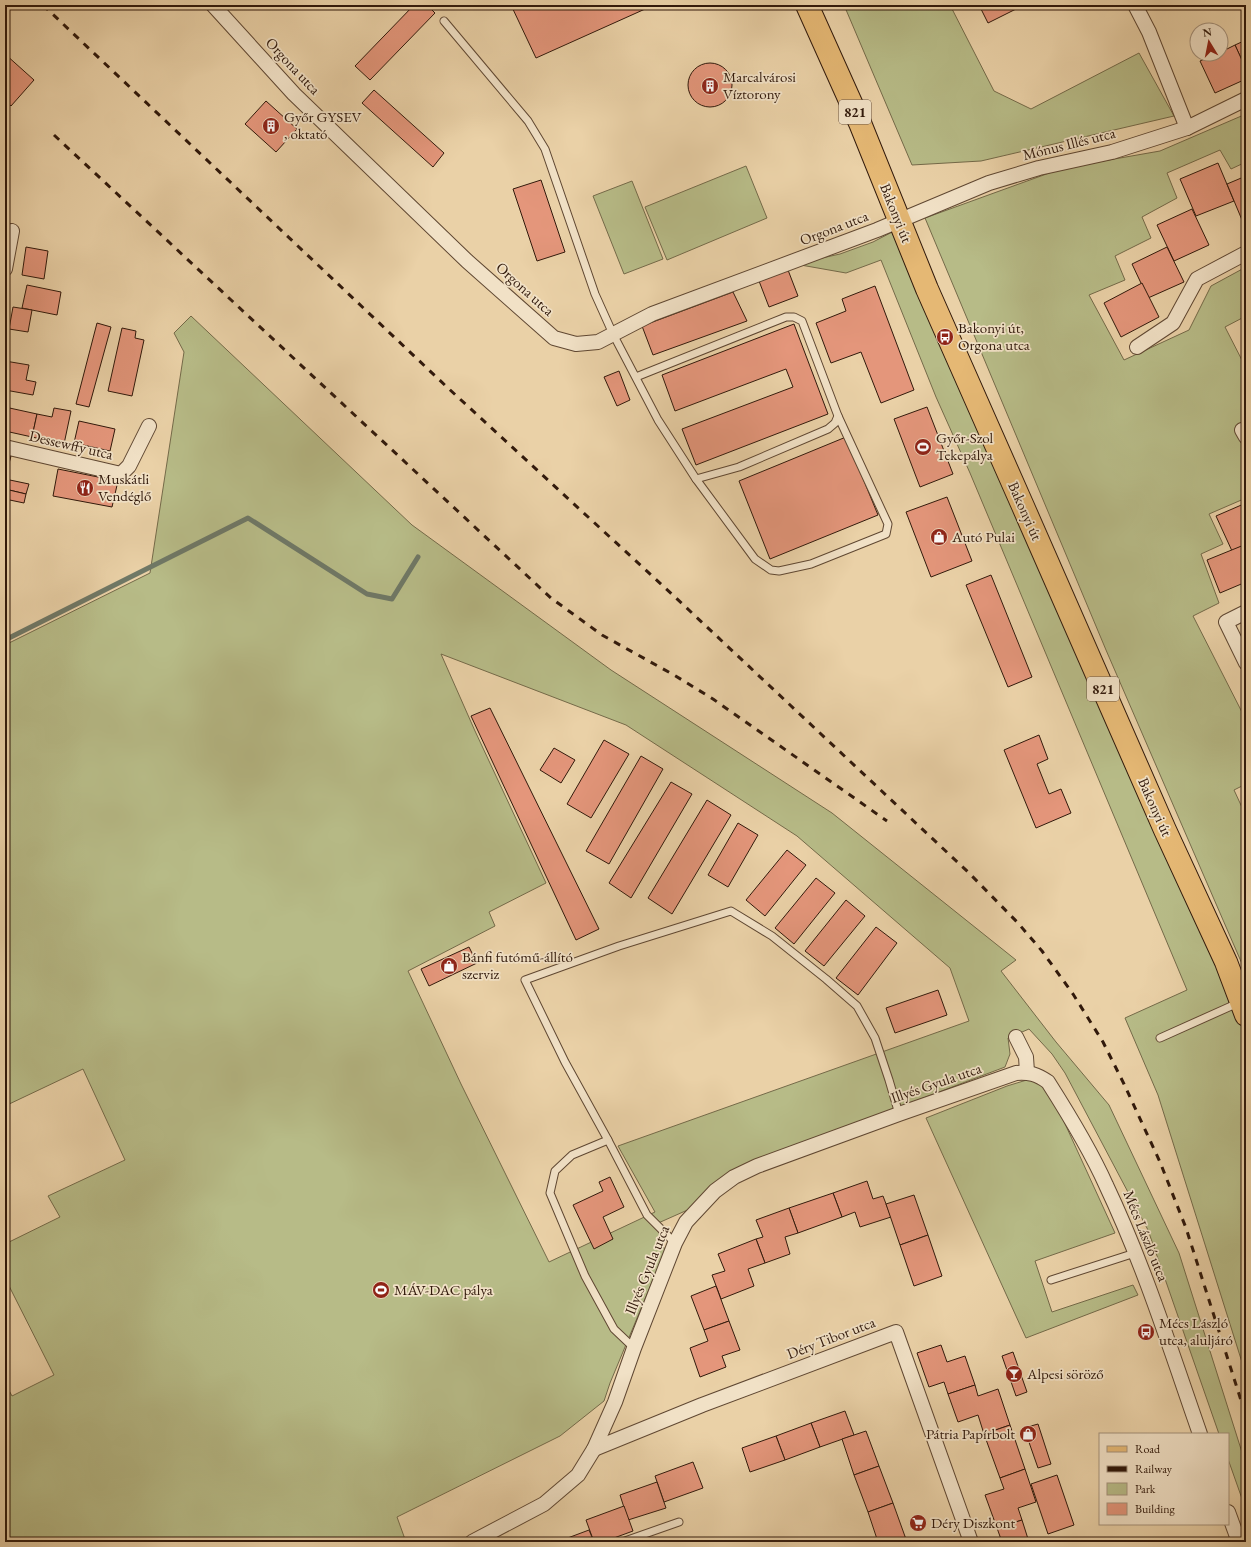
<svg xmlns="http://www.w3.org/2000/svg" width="1251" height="1547" font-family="'EB Garamond',serif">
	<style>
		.green { fill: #b7bb87; stroke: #746a49; fill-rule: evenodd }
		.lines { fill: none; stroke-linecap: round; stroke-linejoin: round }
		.stream { stroke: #6f7866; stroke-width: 5 }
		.building { fill: #e4967b; stroke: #31190b }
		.service-casing { stroke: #5f4732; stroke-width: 9 }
		.minor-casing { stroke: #5f4732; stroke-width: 16 }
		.primary-casing { stroke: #31190b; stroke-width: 24 }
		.service { stroke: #f1e1c6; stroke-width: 7 }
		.minor { stroke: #f1e1c6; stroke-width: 14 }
		.primary { stroke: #e5b874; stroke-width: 22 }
		.rail { stroke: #31190b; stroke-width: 3; stroke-dasharray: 7 7; stroke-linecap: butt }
		.labels { text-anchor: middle; stroke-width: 3.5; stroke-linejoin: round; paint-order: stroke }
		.shield { fill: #f1e1c6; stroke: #6b5543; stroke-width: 1 }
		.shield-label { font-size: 14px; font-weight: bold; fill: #31190b }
		.street-label { font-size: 15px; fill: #31190b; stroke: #f1e1c6 }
		.poi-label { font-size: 15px; fill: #31190b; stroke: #f1e1c6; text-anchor: start }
	</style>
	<rect width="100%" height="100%" fill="#ead1a7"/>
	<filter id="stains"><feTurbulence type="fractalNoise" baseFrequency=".005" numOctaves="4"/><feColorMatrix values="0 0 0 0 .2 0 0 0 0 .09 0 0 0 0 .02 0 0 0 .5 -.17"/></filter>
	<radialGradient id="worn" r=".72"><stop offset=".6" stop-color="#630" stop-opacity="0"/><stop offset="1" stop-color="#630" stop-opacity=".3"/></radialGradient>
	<g class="green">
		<polygon points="844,5 950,5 994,91 1031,109 1139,53 1174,116 981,161 912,165"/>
		<polygon points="1246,114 1246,162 1231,169 1220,150 1167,173 1177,198 1142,217 1151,238 1115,256 1125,280 1089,295 1124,360 1189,330 1211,286 1246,267 1246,316 1225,327 1246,368 1246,498 1209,514 1223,544 1201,554 1219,603 1193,616 1246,720 1246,784 1234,790 1246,816 1246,973 1106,650 925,218 1063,168 1160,151"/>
		<polygon points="746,166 767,218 667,260 645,207"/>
		<polygon points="632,181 663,259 624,274 593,196"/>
		<polygon points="898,229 1232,994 1246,1034 1246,1375 1158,1095 1125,1018 1187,990 970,473 936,397 881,260 846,273 795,264 840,254 873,242"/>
		<path d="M191,316L412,525L611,670L832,813L1016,960L1001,971L1056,1042L1109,1105L1179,1253L1246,1465V1510L1228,1459V1434H1219L1148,1230L1065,1073L1052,1054L1029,1029L1008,1038L1010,1054L1005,1067L757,1161L719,1196L656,1224L665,1251L610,1383L604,1401L560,1436L397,1517L406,1542H5V1383L12,1396L54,1375L5,1278V1244L60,1217L48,1196L125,1160L83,1069L5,1106V645L150,573L184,352L174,333ZM441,654L626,725L797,836L950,968L969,1021L618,1146L655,1212L549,1262L461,1084L408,971L495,926L489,912L546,883L475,731Z"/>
		<polygon points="1030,1079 1050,1091 1115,1233 1035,1261 1052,1312 1133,1285 1138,1295 1026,1338 926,1118 1007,1086"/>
	</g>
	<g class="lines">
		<polyline class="stream" points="5,640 248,518 367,594 392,599 418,557"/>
	</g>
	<g class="building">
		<polygon points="414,5 427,5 435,13 370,80 355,66"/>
		<polygon points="511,5 654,5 536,58"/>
		<polygon points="979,5 1024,5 988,23"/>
		<polygon points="1246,40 1246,69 1235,45"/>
		<polygon points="1235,45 1246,69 1246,79 1215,93 1200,61 1216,54 1221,54 1221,52"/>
		<polygon points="5,54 34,80 11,106 5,100"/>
		<circle cx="710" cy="85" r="22"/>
		<polygon points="374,90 444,153 433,167 362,103"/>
		<polygon points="266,101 297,129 276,152 245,124"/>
		<polygon points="1218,163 1234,201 1196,216 1180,179"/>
		<polygon points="1246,176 1246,218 1242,220 1227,184"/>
		<polygon points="541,180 565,252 537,261 513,189"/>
		<polygon points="1192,209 1209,245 1174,261 1157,225"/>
		<polygon points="26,247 48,251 44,279 22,275"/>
		<polygon points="1167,247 1184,282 1148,298 1132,264"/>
		<polygon points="788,270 798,296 769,307 759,281"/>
		<polygon points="1142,283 1159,317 1121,337 1104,303"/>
		<polygon points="27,285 61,292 57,315 22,308"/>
		<polygon points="875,286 914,390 881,403 861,352 831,363 816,323 846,311 842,299"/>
		<polygon points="733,292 747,321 653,355 642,326"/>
		<polygon points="13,307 32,310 28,332 9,329"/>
		<polygon points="97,323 111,327 89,407 76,404"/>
		<polygon points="794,324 828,414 696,465 682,429 793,387 786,369 675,411 662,375"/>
		<polygon points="122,328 136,331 135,338 144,340 132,396 108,391"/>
		<polygon points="5,361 29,365 26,380 36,382 33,395 5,390"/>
		<polygon points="619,371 630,400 617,406 604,377"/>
		<polygon points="5,407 37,414 32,437 5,431"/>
		<polygon points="927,407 953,474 920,487 894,419"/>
		<polygon points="54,408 71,411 64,444 32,437 37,414 52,417"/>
		<polygon points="79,421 115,429 110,451 74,443"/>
		<polygon points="846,437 878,515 770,559 739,481"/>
		<polygon points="5,454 11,456 5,479 29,484 26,494 5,489"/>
		<polygon points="58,469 118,481 112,507 53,496"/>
		<polygon points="5,489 26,494 24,503 5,499"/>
		<polygon points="947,497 972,561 931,577 906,512"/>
		<polygon points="1246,503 1246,544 1232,551 1216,516"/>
		<polygon points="1244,545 1246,549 1246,582 1220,593 1207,560"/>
		<polygon points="991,575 1032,677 1008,687 966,585"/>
		<polygon points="490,708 599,929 576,940 471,716"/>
		<polygon points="1039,735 1048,759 1037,764 1049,794 1061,789 1071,813 1036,828 1004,750"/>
		<polygon points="604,740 629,754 591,818 567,804"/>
		<polygon points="554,748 575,760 561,783 540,770"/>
		<polygon points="641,756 663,769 609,864 586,851"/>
		<polygon points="671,782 692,794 631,898 609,883"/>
		<polygon points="707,800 731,815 672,914 648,898"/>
		<polygon points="738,823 758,835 728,887 708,875"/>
		<polygon points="787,850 806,865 765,916 746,900"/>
		<polygon points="816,878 835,893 794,944 775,928"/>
		<polygon points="846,900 865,916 824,966 805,951"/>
		<polygon points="876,927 897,943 858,995 836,978"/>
		<polygon points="469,947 477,963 429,986 421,969"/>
		<polygon points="938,990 947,1015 895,1033 886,1008"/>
		<polygon points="610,1177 624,1207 603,1217 613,1239 594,1249 573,1205 603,1191 599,1182"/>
		<polygon points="867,1181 873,1199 883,1196 891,1217 860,1227 855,1212 842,1217 833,1193"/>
		<polygon points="833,1193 842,1217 798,1233 789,1208"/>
		<polygon points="914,1195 928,1235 900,1245 886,1204"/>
		<polygon points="789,1208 798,1233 785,1237 790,1254 765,1263 756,1239 763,1237 756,1220"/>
		<polygon points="928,1235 942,1276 914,1286 900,1245"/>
		<polygon points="756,1239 765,1263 748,1269 754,1286 721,1299 712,1275 725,1271 718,1254"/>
		<polygon points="716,1286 729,1321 704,1330 691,1296"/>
		<polygon points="729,1321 740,1350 722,1356 726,1367 700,1377 690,1348 708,1341 704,1330"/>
		<polygon points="941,1345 947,1362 965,1356 975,1385 948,1394 944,1382 929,1387 917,1353"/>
		<polygon points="1013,1352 1027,1392 1016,1396 1002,1356"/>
		<polygon points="975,1385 978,1396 998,1389 1010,1425 984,1434 978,1415 958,1422 948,1394"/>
		<polygon points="845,1411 854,1435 820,1447 811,1423"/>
		<polygon points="811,1423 820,1447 785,1460 776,1436"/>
		<polygon points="1038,1424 1051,1464 1038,1468 1024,1428"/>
		<polygon points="1010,1425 1025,1469 1000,1478 984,1434"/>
		<polygon points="866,1431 879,1466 854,1475 842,1439"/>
		<polygon points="776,1436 785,1460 750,1472 742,1448"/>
		<polygon points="693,1462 703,1488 664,1502 655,1476"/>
		<polygon points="879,1466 893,1503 868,1512 854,1475"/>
		<polygon points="1025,1469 1036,1502 1018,1508 1022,1520 997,1528 985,1495 1004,1489 1000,1478"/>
		<polygon points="1057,1475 1074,1525 1048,1534 1031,1484"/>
		<polygon points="657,1482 666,1508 628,1520 620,1495"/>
		<polygon points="893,1503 907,1542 878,1542 868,1512"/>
		<polygon points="624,1506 633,1531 603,1542 594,1542 586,1520"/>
		<polygon points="1022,1520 1029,1542 1002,1542 997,1528"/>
		<polygon points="589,1530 594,1542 557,1542"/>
	</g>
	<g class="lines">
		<g class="service-casing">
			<g id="service">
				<polyline points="444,21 528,121 545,149 595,294 613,334 658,420 696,479 739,467 828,429 835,423 838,416 802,321 794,317 786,317 636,377"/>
				<polyline points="696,479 755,559 771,570 779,571 811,564 886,534 888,524 838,416"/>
				<polyline points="1160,1038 1238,1003"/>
				<polyline points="608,1140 572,1155 555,1171 550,1193 585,1276 614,1329 634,1348"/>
				<polyline points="675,1243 647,1215 608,1140 565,1062 525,980 619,946 731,911 772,936 826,979 857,1006 875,1038 889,1080 899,1114"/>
				<polyline points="1051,1280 1135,1253"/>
				<polyline points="622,1542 679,1522"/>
			</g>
		</g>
		<g class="minor-casing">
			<g id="minor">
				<polyline points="213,5 294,94 467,261 554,338 576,344 598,342 652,314 877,230 989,183 1039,168 1112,152 1187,128 1246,99"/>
				<polyline points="1135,5 1149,32 1187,128"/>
				<polyline points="5,269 12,231"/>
				<polyline points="1137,347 1173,323 1197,279 1246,253"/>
				<polyline points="1242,430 1246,437"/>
				<polyline points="5,447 121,474 129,466 149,426"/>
				<polyline points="1246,612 1226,622 1246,663"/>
				<polyline points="1016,1037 1026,1057 1027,1072"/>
				<polyline points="594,1449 702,1405 896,1332 971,1542"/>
				<polyline points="1228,1512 1239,1542"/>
				<path d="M472,1542L544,1504L578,1475L594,1449L615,1402L634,1348L675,1243L686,1222L715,1191L734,1177L757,1166L899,1114L1016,1073C1029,1072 1037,1074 1048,1082C1069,1115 1090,1149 1106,1185C1144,1265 1171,1351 1200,1434"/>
			</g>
		</g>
		<g class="primary-casing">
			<polyline id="primary" points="807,5 860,123 927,289 1022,504 1165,830 1226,962 1246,1015"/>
		</g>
		<use href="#service" class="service"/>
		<use href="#minor" class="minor"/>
		<use href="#primary" class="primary"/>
		<g class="rail">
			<polyline points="43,5 448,388 675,597 968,872 1018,923 1042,951 1073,994 1103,1042 1124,1084 1160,1162 1186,1228 1246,1416"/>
			<polyline points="54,135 551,598 602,635 674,675 713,699 887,821"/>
		</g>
	</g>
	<defs>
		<g id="building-disc" transform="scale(0.9)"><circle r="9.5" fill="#8f2418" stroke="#f1e1c6"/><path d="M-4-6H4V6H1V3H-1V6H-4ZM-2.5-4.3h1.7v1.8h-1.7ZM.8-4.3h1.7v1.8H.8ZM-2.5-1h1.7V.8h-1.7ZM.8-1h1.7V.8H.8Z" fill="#fff"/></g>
		<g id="bus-disc" transform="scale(0.9)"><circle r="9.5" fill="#8f2418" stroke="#f1e1c6"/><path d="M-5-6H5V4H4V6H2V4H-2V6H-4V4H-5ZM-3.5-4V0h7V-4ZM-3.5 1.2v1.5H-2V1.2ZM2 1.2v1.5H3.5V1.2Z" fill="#fff"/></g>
		<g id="stadium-disc" transform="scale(0.9)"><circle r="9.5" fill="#8f2418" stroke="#f1e1c6"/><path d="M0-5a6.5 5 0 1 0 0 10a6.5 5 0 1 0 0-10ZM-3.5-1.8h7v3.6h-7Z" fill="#fff"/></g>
		<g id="restaurant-disc" transform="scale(0.9)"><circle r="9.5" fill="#8f2418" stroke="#f1e1c6"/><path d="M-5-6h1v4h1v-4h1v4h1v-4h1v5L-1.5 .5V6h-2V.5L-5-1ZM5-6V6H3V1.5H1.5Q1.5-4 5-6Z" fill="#fff"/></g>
		<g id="shop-disc" transform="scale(0.9)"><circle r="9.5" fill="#8f2418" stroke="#f1e1c6"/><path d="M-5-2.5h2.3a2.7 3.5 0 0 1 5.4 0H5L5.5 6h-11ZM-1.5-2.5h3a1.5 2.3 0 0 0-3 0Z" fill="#fff"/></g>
		<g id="bar-disc" transform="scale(0.9)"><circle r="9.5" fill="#8f2418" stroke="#f1e1c6"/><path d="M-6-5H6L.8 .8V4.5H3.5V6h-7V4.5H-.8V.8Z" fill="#fff"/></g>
		<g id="supermarket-disc" transform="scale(0.9)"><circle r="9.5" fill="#8f2418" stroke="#f1e1c6"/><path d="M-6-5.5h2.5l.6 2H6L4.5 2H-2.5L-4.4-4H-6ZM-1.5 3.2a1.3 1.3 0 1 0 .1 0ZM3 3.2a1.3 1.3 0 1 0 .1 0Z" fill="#fff"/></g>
	</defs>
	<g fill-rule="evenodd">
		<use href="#building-disc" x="710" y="86"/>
		<use href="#building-disc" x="271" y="126"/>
		<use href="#bus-disc" x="945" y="337"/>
		<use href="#stadium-disc" x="923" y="447"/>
		<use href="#restaurant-disc" x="85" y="488"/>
		<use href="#shop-disc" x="939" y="537"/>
		<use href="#shop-disc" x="449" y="966"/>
		<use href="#stadium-disc" x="381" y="1290"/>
		<use href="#bus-disc" x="1146" y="1332"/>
		<use href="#bar-disc" x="1014" y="1374"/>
		<use href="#shop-disc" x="1028" y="1434"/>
		<use href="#supermarket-disc" x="918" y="1523"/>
	</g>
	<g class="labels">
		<g class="shield">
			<rect x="839" y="100" width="32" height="24" rx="3"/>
			<rect x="1087" y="677" width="32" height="24" rx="3"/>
		</g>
		<g class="shield-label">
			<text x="855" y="117">821</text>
			<text x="1103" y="694">821</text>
		</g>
		<g class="street-label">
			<text transform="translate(293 66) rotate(47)" y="5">Orgona utca</text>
			<text transform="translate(1069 144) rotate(-14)" y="5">Mónus Illés utca</text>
			<text transform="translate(896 213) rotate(68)" y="5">Bakonyi út</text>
			<text transform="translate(834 228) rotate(-21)" y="5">Orgona utca</text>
			<text transform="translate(525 289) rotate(42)" y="5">Orgona utca</text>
			<text transform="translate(71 445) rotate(13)" y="5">Dessewffy utca</text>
			<text transform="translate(1025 511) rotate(66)" y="5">Bakonyi út</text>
			<text transform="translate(1155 807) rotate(66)" y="5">Bakonyi út</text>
			<text transform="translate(936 1083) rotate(-19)" y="5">Illyés Gyula utca</text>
			<text transform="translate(1146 1236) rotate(68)" y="5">Mécs László utca</text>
			<text transform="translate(647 1270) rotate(-68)" y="5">Illyés Gyula utca</text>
			<text transform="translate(831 1338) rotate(-21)" y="5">Déry Tibor utca</text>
		</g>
		<g class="poi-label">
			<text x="723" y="82">Marcalvárosi<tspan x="723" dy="17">Víztorony</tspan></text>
			<text x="284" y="122">Győr GYSEV<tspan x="284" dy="17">, oktató</tspan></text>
			<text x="958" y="333">Bakonyi út,<tspan x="958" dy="17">Orgona utca</tspan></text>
			<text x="936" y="443">Győr-Szol<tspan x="936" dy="17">Tekepálya</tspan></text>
			<text x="98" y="484">Muskátli<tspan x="98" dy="17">Vendéglő</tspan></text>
			<text x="952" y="542">Autó Pulai</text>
			<text x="462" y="962">Bánfi futómű-állító<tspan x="462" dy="17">szerviz</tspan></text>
			<text x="394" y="1295">MÁV-DAC pálya</text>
			<text x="1159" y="1328">Mécs László<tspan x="1159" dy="17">utca, aluljáró</tspan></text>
			<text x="1027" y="1379">Alpesi söröző</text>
			<text x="1015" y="1439" text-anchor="end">Pátria Papírbolt</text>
			<text x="931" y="1528">Déry Diszkont</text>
		</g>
	</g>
	<rect width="1251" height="1547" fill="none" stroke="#ead1a7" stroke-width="20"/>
	<rect x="6" y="6" width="1239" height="1535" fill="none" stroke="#31190b" stroke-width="2"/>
	<rect x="10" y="10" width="1231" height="1527" fill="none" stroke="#31190b"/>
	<rect x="1099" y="1433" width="130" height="92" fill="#f1e1c6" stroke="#a4917b"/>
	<rect x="1107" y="1446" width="20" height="6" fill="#e5b874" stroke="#a4917b"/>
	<text x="1135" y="1453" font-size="12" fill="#31190b">Road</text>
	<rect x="1107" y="1466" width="20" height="6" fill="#31190b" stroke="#a4917b"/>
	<text x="1135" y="1473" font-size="12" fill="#31190b">Railway</text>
	<rect x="1107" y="1483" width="20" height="12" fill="#b7bb87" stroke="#a4917b"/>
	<text x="1135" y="1493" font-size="12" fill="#31190b">Park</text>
	<rect x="1107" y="1503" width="20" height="12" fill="#e4967b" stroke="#a4917b"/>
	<text x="1135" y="1513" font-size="12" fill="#31190b">Building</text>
	<g transform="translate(1209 42) rotate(350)"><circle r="19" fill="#f1e1c6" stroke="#a4917b"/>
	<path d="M0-3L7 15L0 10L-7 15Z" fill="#8f2418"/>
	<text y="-6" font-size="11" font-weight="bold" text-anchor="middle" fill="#31190b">N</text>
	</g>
	<rect width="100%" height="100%" filter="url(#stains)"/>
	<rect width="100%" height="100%" fill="url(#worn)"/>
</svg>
